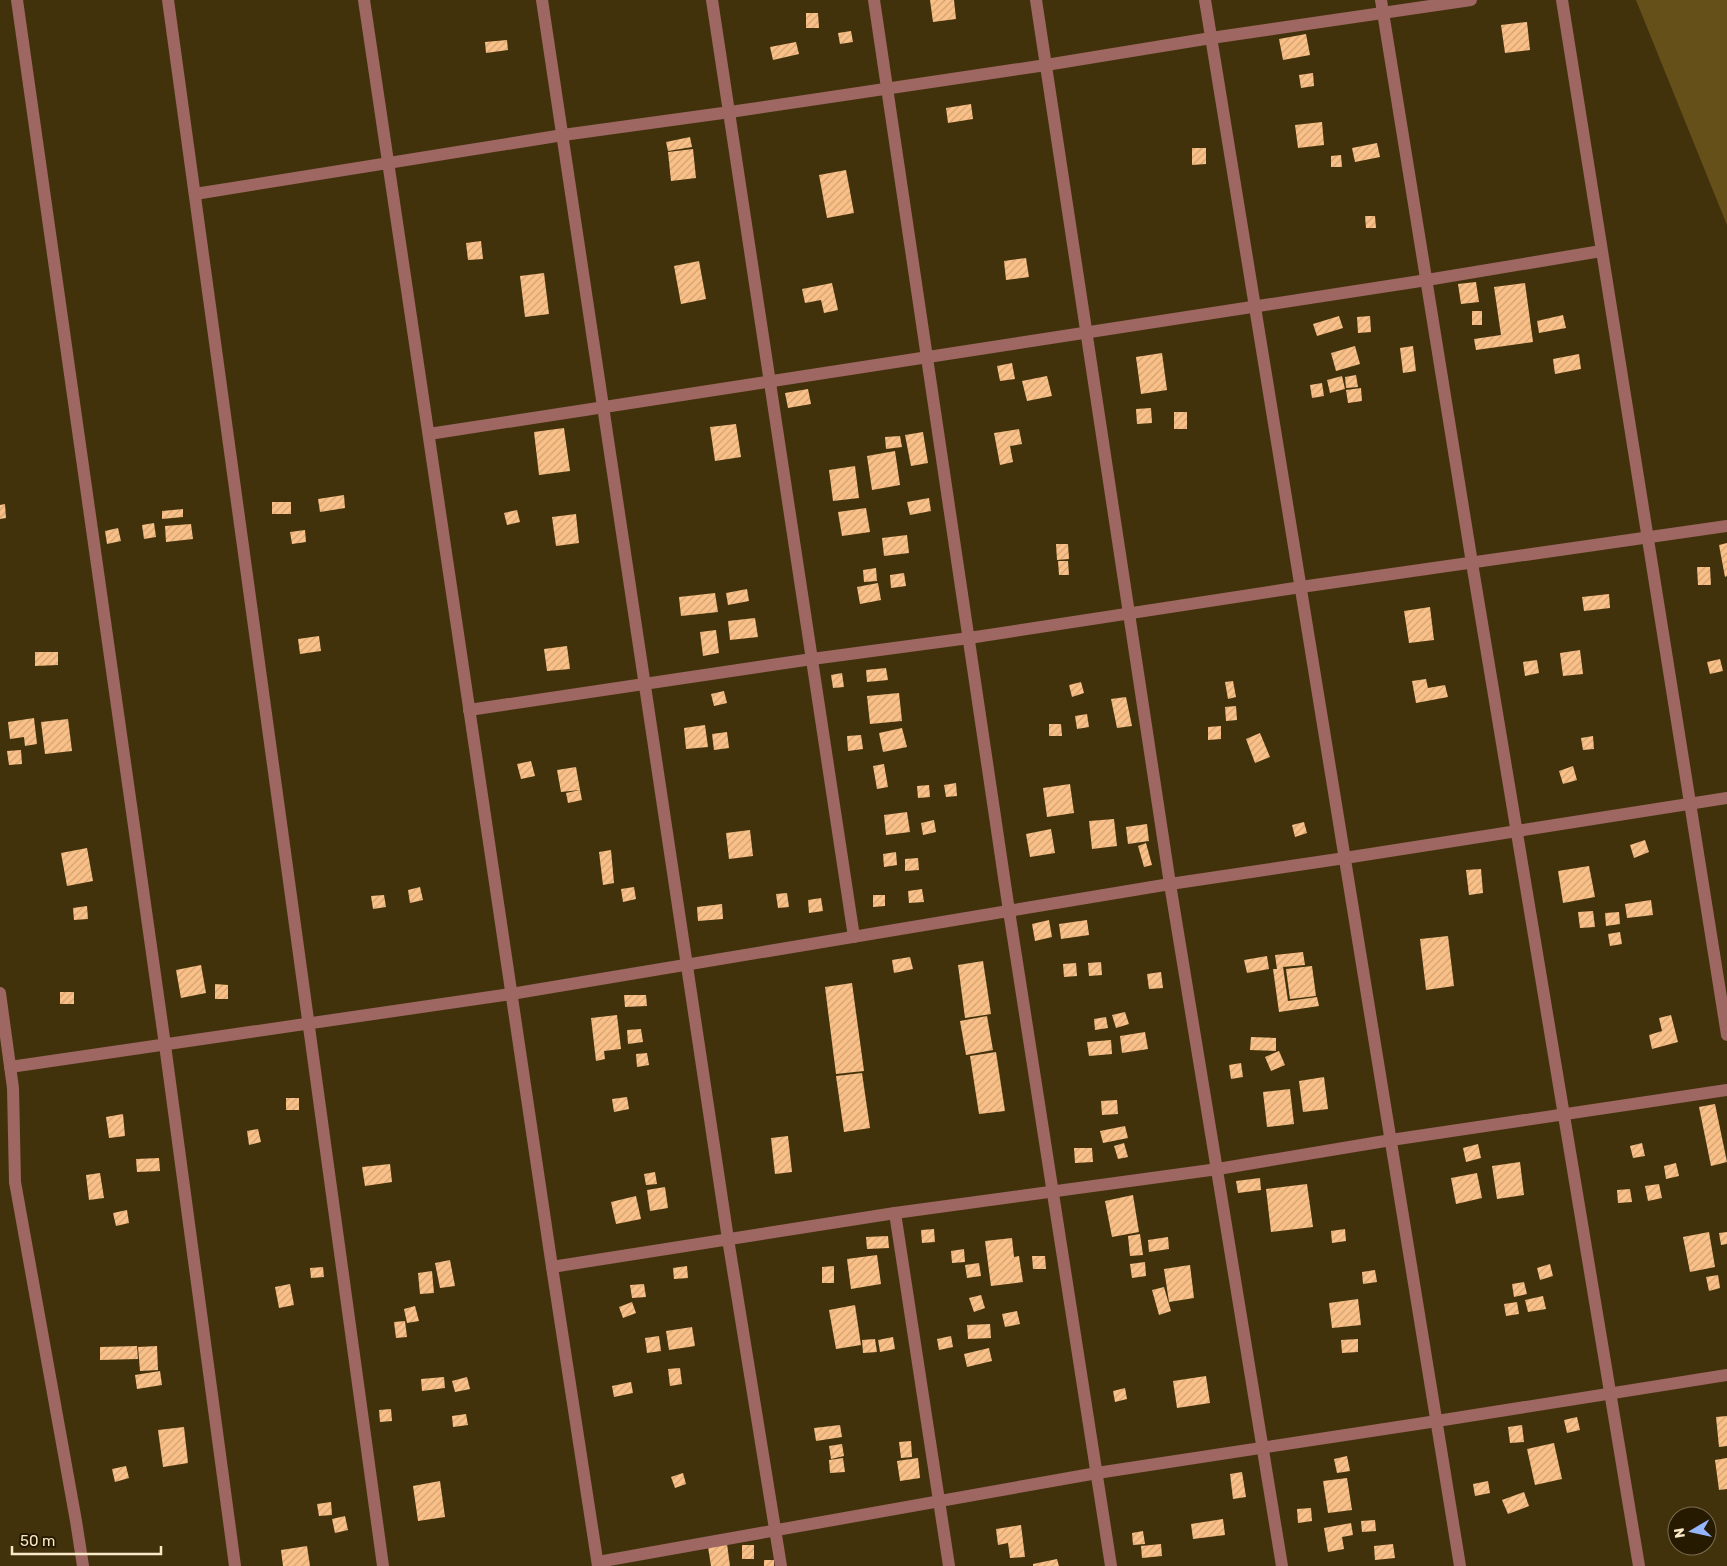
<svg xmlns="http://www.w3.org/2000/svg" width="1727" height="1566" font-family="Rubik,sans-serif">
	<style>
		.grass { fill: #66501a }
		.building { fill: url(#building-hatch) }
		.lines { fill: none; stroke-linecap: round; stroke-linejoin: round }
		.minor { stroke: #9e6762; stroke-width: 12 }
	</style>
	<defs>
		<pattern id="building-hatch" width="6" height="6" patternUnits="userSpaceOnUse" patternTransform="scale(1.25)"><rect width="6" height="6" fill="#fac087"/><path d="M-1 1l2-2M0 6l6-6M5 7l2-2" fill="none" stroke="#cea274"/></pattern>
	</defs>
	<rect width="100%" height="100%" fill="#42320c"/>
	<polygon class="grass" points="1636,0 1727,0 1727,225"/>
	<g class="building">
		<polygon points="930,0 954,0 956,19 933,22"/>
		<polygon points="806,13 818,13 819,28 806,28"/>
		<polygon points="1527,22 1530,50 1505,53 1501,25"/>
		<polygon points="851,31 853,42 840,44 838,33"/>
		<polygon points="1306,34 1310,55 1283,60 1279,39"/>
		<polygon points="507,40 508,50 486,53 485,42"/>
		<polygon points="796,42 799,54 773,60 770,47"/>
		<polygon points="1313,73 1314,86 1301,88 1299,75"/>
		<polygon points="971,104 973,119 948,123 946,108"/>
		<polygon points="1322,122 1324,145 1298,148 1295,125"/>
		<polygon points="690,137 692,147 668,151 666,142"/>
		<polygon points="1377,143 1380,157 1355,162 1352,148"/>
		<polygon points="1192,148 1206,148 1206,164 1192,165"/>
		<polygon points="693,149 696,178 671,181 668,152"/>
		<polygon points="1341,155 1342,167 1331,167 1331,156"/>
		<polygon points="846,170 854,213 827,218 819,175"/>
		<polygon points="1365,216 1375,216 1376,228 1366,228"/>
		<polygon points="481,241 483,259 468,260 466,243"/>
		<polygon points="1026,258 1029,277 1006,280 1004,261"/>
		<polygon points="699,261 706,299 681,304 674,266"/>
		<polygon points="544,273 549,314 525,317 520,276"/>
		<polygon points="1476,282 1479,302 1461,304 1458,284"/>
		<polygon points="832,283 838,310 824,313 821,300 805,303 802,289"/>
		<polygon points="1525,283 1533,342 1476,350 1474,339 1501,335 1494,287"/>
		<rect x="1472" y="311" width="10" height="14"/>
		<polygon points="1563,315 1566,328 1539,333 1537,321"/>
		<polygon points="1339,316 1343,328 1317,336 1313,324"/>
		<polygon points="1370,316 1371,332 1358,333 1357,317"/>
		<polygon points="1355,346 1360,364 1336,371 1331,353"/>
		<polygon points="1413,346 1416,371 1403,373 1400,348"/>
		<polygon points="1162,353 1167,390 1141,394 1136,357"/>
		<polygon points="1579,354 1581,369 1555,374 1553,359"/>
		<polygon points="1012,363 1015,379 1000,381 997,366"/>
		<polygon points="1356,375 1358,387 1346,388 1345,377"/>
		<polygon points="1047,376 1052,396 1027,401 1022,381"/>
		<polygon points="1342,376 1345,389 1330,393 1327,380"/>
		<polygon points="1322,383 1324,396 1312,398 1310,385"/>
		<polygon points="1361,388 1362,401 1348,403 1346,390"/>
		<polygon points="808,389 811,404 788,408 785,393"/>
		<polygon points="1151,408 1152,423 1137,424 1136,409"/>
		<rect x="1174" y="412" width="13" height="17"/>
		<polygon points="736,424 741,457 715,461 710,427"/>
		<polygon points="564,428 570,471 539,475 534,432"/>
		<polygon points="1019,429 1022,444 1010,446 1013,462 1000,465 994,433"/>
		<polygon points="923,432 928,463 911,466 905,435"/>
		<polygon points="900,436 902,447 886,449 885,437"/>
		<polygon points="895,451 900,485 872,490 867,456"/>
		<polygon points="855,466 859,498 833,501 829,470"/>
		<polygon points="344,495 345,508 320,512 318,499"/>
		<polygon points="929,498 931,511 910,515 907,502"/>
		<rect x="272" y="502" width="19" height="12"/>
		<polygon points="5,504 6,518 0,519 0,505"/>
		<polygon points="866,508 870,532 842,536 838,512"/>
		<polygon points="183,509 183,517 162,519 162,511"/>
		<polygon points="517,510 520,522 507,525 504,513"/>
		<polygon points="576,514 579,543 556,546 552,517"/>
		<polygon points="154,523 156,537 144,539 142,525"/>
		<polygon points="191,524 193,539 166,542 165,526"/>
		<polygon points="118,528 121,541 107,544 105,531"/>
		<polygon points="305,530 306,542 292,544 290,532"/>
		<polygon points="907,535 909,553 884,556 882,538"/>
		<polygon points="1727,543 1727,576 1725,577 1719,545"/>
		<polygon points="1056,544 1068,544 1069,559 1057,560"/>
		<polygon points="1058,561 1068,561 1069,575 1059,575"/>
		<polygon points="1697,567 1710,567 1711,585 1698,585"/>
		<polygon points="876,568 877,581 864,582 863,570"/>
		<polygon points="904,573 906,586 891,588 890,575"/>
		<polygon points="878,583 881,600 860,604 857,587"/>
		<polygon points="747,589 749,601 728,605 726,593"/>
		<polygon points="715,593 718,612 681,616 679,597"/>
		<polygon points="1609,594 1610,608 1584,611 1582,597"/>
		<polygon points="1430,607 1434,640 1409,643 1404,611"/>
		<polygon points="755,618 758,637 730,640 728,621"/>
		<polygon points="716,630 719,653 703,656 700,632"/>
		<polygon points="319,636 321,651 300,654 298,639"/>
		<polygon points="567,646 570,669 547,671 544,649"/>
		<polygon points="1580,650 1583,674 1563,676 1560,653"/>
		<polygon points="35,652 58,652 58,665 35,666"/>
		<polygon points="1720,659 1723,671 1710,674 1707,662"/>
		<polygon points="1537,660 1539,673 1525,676 1523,662"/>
		<polygon points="886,668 888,680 867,682 866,670"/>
		<polygon points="842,673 844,687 833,688 831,675"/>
		<polygon points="1426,679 1428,688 1445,685 1448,697 1416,703 1412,681"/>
		<polygon points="1233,681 1236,697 1228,699 1225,682"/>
		<polygon points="1081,682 1084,693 1072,697 1069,685"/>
		<polygon points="724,691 727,703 714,706 711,694"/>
		<polygon points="899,693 902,721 870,724 867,696"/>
		<polygon points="1126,697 1132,726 1117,728 1111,699"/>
		<polygon points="1236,706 1237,720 1226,721 1225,707"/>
		<polygon points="1087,714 1089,727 1077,729 1075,716"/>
		<polygon points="34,718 37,744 25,746 24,737 10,739 8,722"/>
		<polygon points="68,719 72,751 45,754 41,722"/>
		<polygon points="1049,724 1061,724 1062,736 1049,736"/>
		<polygon points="705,725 708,747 686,749 684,728"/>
		<polygon points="1221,726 1221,739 1208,740 1208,727"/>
		<polygon points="902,728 907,747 883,752 879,733"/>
		<polygon points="727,732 729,748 714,750 712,734"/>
		<polygon points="1260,733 1270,757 1255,763 1246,739"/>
		<polygon points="861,735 863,749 848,751 847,736"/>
		<polygon points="1593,736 1594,749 1583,750 1581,738"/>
		<polygon points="21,750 22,764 9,765 7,751"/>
		<polygon points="531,761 535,776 521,779 517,764"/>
		<polygon points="884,764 888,787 877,789 873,766"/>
		<polygon points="1573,766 1577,780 1563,784 1559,771"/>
		<polygon points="576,767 580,790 561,792 557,770"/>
		<polygon points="956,783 957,796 946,797 944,785"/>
		<polygon points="1070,784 1074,813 1047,817 1043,788"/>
		<polygon points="929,785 930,797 918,798 917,786"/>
		<polygon points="580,790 582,800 568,803 566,793"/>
		<polygon points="907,812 910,832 886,835 884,815"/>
		<polygon points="1114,819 1117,846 1092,849 1089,821"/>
		<polygon points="934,820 936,832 923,835 921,823"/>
		<polygon points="1304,822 1307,833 1295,837 1292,825"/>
		<polygon points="1147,824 1149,841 1128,844 1126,827"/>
		<polygon points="1051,829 1055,853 1030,857 1026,834"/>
		<polygon points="750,830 753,856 729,859 726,833"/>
		<polygon points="1645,840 1649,852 1634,858 1630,845"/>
		<polygon points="1146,843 1152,865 1144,867 1138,846"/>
		<polygon points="87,848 93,881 67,886 61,853"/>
		<polygon points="611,850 614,883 603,885 599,852"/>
		<polygon points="896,852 897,865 884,867 883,854"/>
		<polygon points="918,858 919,870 905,871 905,859"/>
		<polygon points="1589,866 1595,897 1563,903 1558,871"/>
		<polygon points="1481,869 1483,893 1469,895 1466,870"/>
		<polygon points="420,887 423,900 410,903 408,890"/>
		<polygon points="634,887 636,899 623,902 621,889"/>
		<polygon points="922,889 924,902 909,903 908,891"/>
		<polygon points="787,893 789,907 778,908 776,894"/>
		<polygon points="384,895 386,907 373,909 371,896"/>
		<polygon points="873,895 885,895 885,906 873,907"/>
		<polygon points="821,898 823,911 809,913 808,900"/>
		<polygon points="1651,900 1653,915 1627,918 1625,904"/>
		<polygon points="722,904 723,919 698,921 697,907"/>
		<polygon points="87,906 88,919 74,920 73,908"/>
		<polygon points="1593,911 1595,927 1580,928 1578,912"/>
		<polygon points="1619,912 1620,924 1606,926 1605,913"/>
		<polygon points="1049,920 1052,937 1035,941 1032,924"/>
		<polygon points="1087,920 1089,935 1061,939 1059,924"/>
		<polygon points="1620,932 1622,944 1610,946 1608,934"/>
		<polygon points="1448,936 1454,986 1426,990 1420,939"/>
		<polygon points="1303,952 1305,965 1283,967 1288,1001 1317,997 1319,1006 1279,1012 1273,969 1277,969 1275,955"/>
		<polygon points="1267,956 1269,969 1247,973 1244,960"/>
		<polygon points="910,957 913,969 894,973 892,960"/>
		<polygon points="983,961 991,1014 965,1018 958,965"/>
		<polygon points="1101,962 1102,975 1089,976 1088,963"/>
		<polygon points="1076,963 1077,976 1064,977 1063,964"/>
		<polygon points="201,965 206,993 181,998 176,970"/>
		<polygon points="1312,966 1316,996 1290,999 1286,969"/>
		<polygon points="1161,972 1163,988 1149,989 1147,974"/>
		<polygon points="852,983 864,1071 836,1074 825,987"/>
		<polygon points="215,984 228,985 228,999 215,999"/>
		<rect x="60" y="992" width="14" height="12"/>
		<polygon points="624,995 646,995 647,1006 625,1007"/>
		<polygon points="1125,1012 1129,1024 1116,1028 1112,1015"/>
		<polygon points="617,1015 621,1049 604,1051 605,1059 596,1061 591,1018"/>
		<polygon points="1671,1015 1678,1042 1652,1049 1649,1035 1662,1031 1659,1018"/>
		<polygon points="987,1016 993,1050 966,1055 960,1021"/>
		<polygon points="1106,1017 1108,1028 1095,1030 1094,1019"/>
		<polygon points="641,1029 643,1042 628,1044 627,1030"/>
		<polygon points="1145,1032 1148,1049 1122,1053 1120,1036"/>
		<polygon points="1251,1037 1276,1038 1276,1051 1250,1050"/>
		<polygon points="1111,1040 1112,1054 1089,1056 1087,1042"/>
		<polygon points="1279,1051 1285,1065 1271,1071 1265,1057"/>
		<polygon points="996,1052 1005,1111 979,1114 970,1056"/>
		<polygon points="647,1053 649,1065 637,1067 636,1054"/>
		<polygon points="1241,1063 1243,1077 1231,1079 1229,1065"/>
		<polygon points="862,1073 870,1128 844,1132 836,1076"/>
		<polygon points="1324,1077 1328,1109 1303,1112 1299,1081"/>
		<polygon points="1290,1089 1294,1124 1267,1127 1263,1092"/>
		<polygon points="627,1097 629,1109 614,1112 612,1099"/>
		<rect x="286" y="1098" width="13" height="12"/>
		<polygon points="1117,1100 1118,1114 1102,1115 1101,1101"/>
		<polygon points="1715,1104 1727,1162 1711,1166 1699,1107"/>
		<polygon points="123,1114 125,1136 109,1138 106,1117"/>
		<polygon points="1125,1126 1128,1138 1103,1143 1100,1131"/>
		<polygon points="258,1129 261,1142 249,1145 247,1131"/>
		<polygon points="788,1136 792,1172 775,1174 771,1138"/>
		<polygon points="1124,1143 1128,1157 1118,1159 1114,1146"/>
		<polygon points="1642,1143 1645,1156 1633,1158 1630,1146"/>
		<polygon points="1478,1144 1481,1158 1466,1162 1463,1148"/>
		<polygon points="1074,1148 1092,1148 1093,1162 1075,1163"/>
		<polygon points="159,1158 160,1171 137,1172 136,1159"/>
		<polygon points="1520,1162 1524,1195 1497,1199 1492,1166"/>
		<polygon points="1676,1163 1679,1176 1666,1179 1664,1166"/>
		<polygon points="390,1164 392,1182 365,1186 362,1167"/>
		<polygon points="655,1172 657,1184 646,1185 644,1174"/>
		<polygon points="100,1173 104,1198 89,1200 86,1175"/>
		<polygon points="1477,1173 1482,1198 1456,1204 1451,1178"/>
		<polygon points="1260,1178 1261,1190 1238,1193 1236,1181"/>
		<polygon points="1307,1184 1313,1227 1271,1232 1266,1189"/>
		<polygon points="1659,1184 1662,1198 1648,1201 1645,1186"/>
		<polygon points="665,1187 668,1208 650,1211 647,1190"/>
		<polygon points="1630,1189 1632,1202 1618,1203 1617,1190"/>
		<polygon points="1133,1195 1139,1232 1112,1237 1105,1201"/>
		<polygon points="636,1196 641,1219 616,1224 611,1202"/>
		<polygon points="127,1210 129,1223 116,1226 113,1213"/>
		<polygon points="934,1229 935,1242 922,1243 921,1230"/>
		<polygon points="1345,1229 1346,1241 1332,1243 1331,1231"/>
		<polygon points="1709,1232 1715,1267 1690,1272 1683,1237"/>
		<polygon points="1727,1232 1727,1244 1721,1245 1719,1233"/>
		<polygon points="1140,1234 1143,1255 1130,1256 1128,1236"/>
		<polygon points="888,1236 889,1248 867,1249 866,1237"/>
		<polygon points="1168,1237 1169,1249 1149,1252 1148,1240"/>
		<polygon points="1012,1238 1014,1257 1019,1256 1023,1282 991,1286 985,1241"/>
		<polygon points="964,1249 965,1262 952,1263 951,1251"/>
		<polygon points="877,1255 881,1284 851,1289 847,1259"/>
		<polygon points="1032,1256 1045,1256 1046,1269 1033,1269"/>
		<polygon points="450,1260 455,1286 440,1288 435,1263"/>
		<polygon points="1145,1262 1146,1276 1132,1278 1130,1264"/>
		<polygon points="979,1263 981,1276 967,1278 965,1265"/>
		<polygon points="1550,1264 1553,1276 1540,1280 1537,1268"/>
		<polygon points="1190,1265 1194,1298 1169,1302 1164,1269"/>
		<polygon points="687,1266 688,1278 674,1279 673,1268"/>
		<polygon points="834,1266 834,1283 822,1283 822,1267"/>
		<polygon points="323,1267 324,1277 311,1278 310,1268"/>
		<polygon points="1375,1270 1377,1282 1363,1284 1362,1272"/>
		<polygon points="432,1271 434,1293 420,1294 418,1273"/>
		<polygon points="1718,1275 1720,1288 1709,1291 1706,1277"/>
		<polygon points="1524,1282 1527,1294 1514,1297 1512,1284"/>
		<polygon points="290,1284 294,1305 279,1308 275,1287"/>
		<polygon points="644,1284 646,1297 632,1298 630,1285"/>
		<polygon points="1164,1287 1171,1311 1159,1315 1152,1290"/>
		<polygon points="981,1295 985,1308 974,1312 969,1298"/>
		<polygon points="1543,1296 1546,1309 1528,1312 1525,1300"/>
		<polygon points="1358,1299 1361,1325 1332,1328 1329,1303"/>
		<polygon points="632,1302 636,1313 623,1318 619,1307"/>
		<polygon points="1517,1302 1519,1314 1506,1316 1504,1304"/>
		<polygon points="855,1305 861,1345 836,1349 829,1310"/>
		<polygon points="415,1306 419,1321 407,1323 404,1309"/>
		<polygon points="1017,1311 1020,1324 1005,1327 1002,1314"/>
		<polygon points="405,1321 407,1337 396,1338 394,1322"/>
		<polygon points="990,1324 991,1338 968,1339 967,1325"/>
		<polygon points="692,1327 695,1346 669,1350 666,1331"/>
		<polygon points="659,1336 661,1351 647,1353 645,1338"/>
		<polygon points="951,1336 953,1347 939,1350 937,1339"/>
		<polygon points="893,1337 895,1349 880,1352 878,1340"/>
		<polygon points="875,1339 877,1352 863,1353 862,1340"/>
		<polygon points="1358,1339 1358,1352 1342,1353 1341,1340"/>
		<polygon points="137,1346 138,1359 100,1360 100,1347"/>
		<polygon points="157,1346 158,1370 140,1371 138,1347"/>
		<polygon points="989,1348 992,1361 967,1367 964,1354"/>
		<polygon points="680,1368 682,1384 670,1386 668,1369"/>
		<polygon points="160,1371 162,1385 137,1389 135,1375"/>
		<polygon points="1206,1376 1210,1403 1177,1408 1173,1381"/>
		<polygon points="444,1377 445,1388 422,1391 421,1379"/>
		<polygon points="467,1377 470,1389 455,1392 452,1381"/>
		<polygon points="631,1382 633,1393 614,1397 612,1386"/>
		<polygon points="1125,1388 1127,1399 1115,1402 1113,1391"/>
		<polygon points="391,1409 392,1421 380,1422 379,1410"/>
		<polygon points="466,1414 468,1425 453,1427 452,1416"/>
		<polygon points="1727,1416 1727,1446 1719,1447 1716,1417"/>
		<polygon points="1577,1417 1580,1430 1567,1433 1564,1420"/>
		<polygon points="840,1425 842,1437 816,1441 814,1428"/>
		<polygon points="1522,1425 1524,1442 1510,1443 1508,1427"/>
		<polygon points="184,1427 188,1463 163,1467 158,1430"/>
		<polygon points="911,1441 912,1457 901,1458 899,1442"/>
		<polygon points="1554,1443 1562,1479 1535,1485 1527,1449"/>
		<polygon points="842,1444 844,1456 831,1459 829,1446"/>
		<polygon points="1347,1456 1350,1471 1337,1473 1334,1459"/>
		<polygon points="843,1458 845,1472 830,1473 829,1460"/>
		<polygon points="918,1458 920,1478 900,1481 897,1461"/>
		<polygon points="1727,1458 1727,1489 1719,1490 1715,1460"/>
		<polygon points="126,1466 129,1478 115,1482 112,1469"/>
		<polygon points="1242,1472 1246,1497 1233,1499 1230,1474"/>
		<polygon points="683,1473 686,1484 675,1488 671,1477"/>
		<polygon points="1347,1478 1352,1510 1328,1513 1323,1481"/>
		<polygon points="440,1481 445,1517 418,1521 413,1486"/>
		<polygon points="1488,1481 1490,1493 1475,1496 1473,1484"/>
		<polygon points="1524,1492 1529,1506 1508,1514 1502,1500"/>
		<polygon points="331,1502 332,1515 319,1516 317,1504"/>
		<polygon points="1311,1508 1312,1521 1298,1523 1297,1509"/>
		<polygon points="345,1516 348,1530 335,1533 332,1519"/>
		<polygon points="1223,1519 1225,1535 1193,1539 1191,1524"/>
		<polygon points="1375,1520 1376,1531 1362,1532 1361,1521"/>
		<polygon points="1351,1523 1353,1535 1342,1537 1344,1549 1328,1552 1324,1528"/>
		<polygon points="1021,1525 1025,1557 1010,1558 1008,1543 998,1545 996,1529"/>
		<polygon points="1143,1531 1145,1544 1133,1545 1132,1533"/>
		<polygon points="727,1544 730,1566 711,1566 708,1547"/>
		<polygon points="1161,1544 1162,1556 1142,1558 1141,1546"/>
		<polygon points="1393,1544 1395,1558 1375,1560 1374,1546"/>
		<rect x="742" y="1545" width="12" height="14"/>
		<polygon points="307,1546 310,1566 283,1566 281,1550"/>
		<polygon points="1057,1559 1059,1566 1033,1566 1033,1564"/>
		<rect x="764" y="1560" width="10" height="6"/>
	</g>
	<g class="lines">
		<g class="minor">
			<polyline points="17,0 165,1045 235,1566"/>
			<polyline points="168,0 383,1566"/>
			<polyline points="364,0 552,1267 598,1566"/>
			<polyline points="542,0 728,1239 781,1566"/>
			<polyline points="712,0 854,937"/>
			<polyline points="874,0 1009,911 1111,1566"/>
			<polyline points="1036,0 1170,884 1282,1566"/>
			<polyline points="1205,0 1460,1566"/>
			<polyline points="1381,0 1472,563 1639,1566"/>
			<polyline points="1562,0 1727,1035"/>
			<polyline points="195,194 563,135 730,112 1046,65 1211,38 1471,0"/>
			<polyline points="429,434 1427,280 1601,251"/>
			<polyline points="469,710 812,659 969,638 1301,587 1727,526"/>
			<polyline points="0,993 13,1088 15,1182 76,1521 83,1566"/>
			<polyline points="10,1067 511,994 1170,884 1345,858 1727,798"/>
			<polyline points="895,1213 1218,1169 1391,1140 1727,1090"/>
			<polyline points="552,1267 895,1213 949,1566"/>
			<polyline points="598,1562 1097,1473 1437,1421 1727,1375"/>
		</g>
	</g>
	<g transform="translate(1692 1531) rotate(261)"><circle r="24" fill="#261a00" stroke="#7a6d50"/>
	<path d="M0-4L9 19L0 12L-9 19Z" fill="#96b6fd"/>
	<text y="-8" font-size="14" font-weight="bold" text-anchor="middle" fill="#f9e9c7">N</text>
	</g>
	<path d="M12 1546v8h149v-8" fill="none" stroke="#f9e9c7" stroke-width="2.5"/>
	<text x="20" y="1546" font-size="15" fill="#f9e9c7" stroke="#261a00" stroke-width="4" paint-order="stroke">50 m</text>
</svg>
